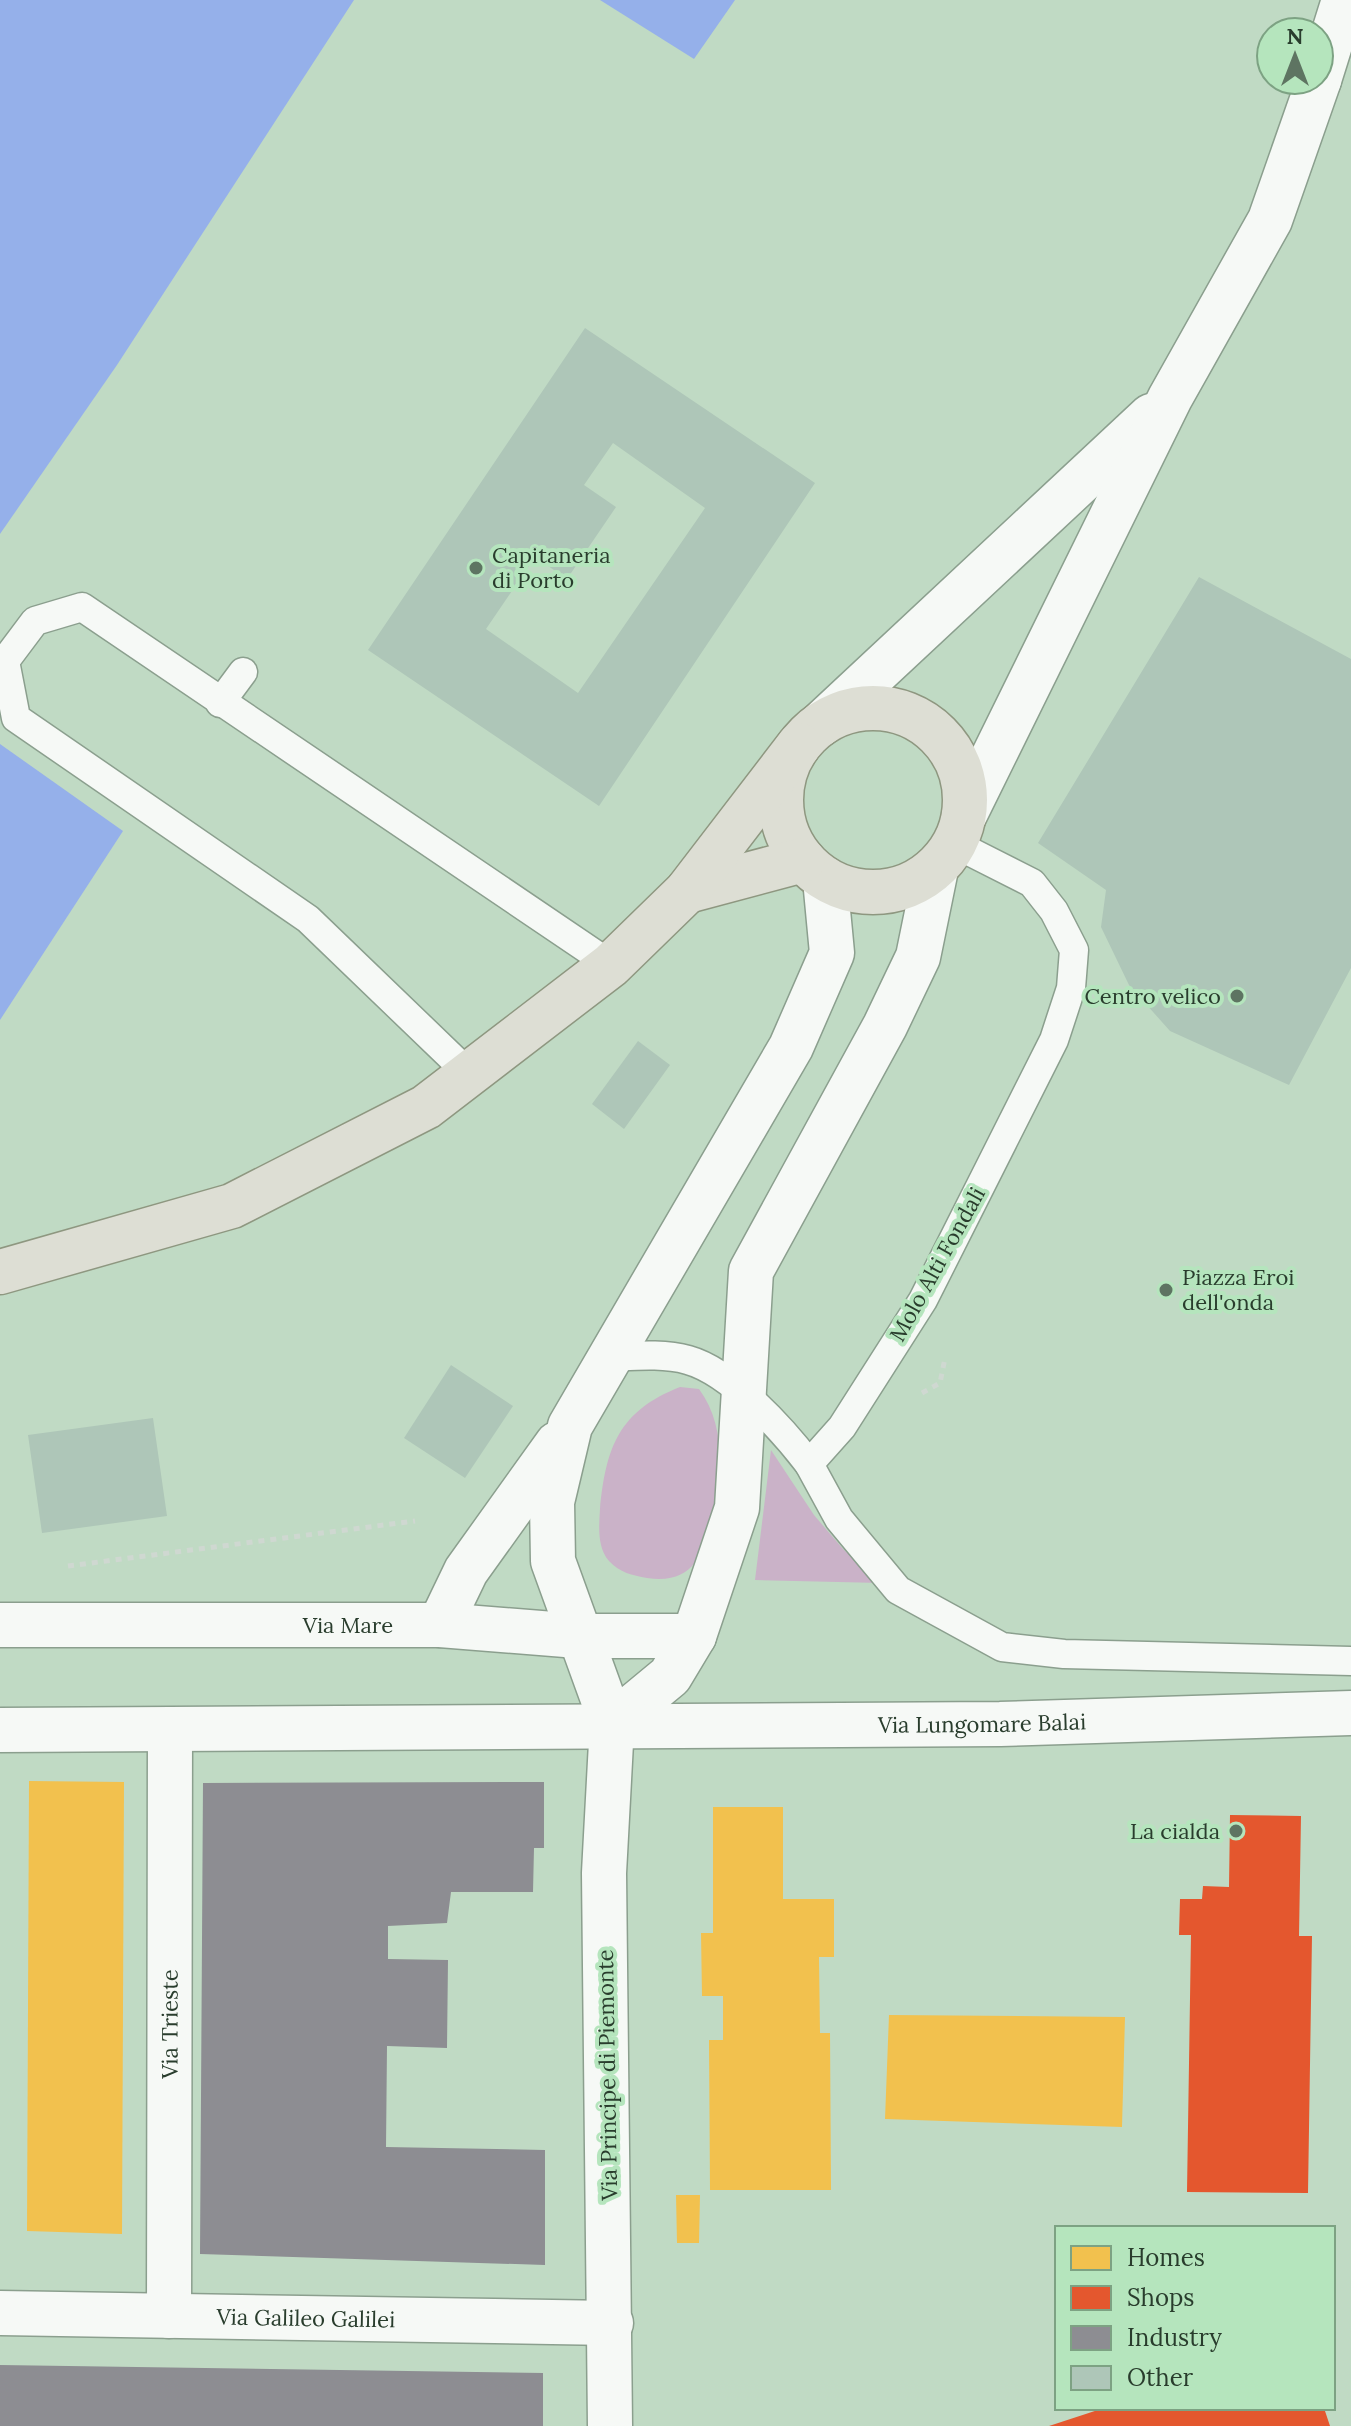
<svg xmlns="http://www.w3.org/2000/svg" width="1351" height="2426" font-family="Lora,serif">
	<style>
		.green { fill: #cab2c8 }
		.water { fill: #95b0ea }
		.homes { fill: #f2c14e }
		.shops { fill: #e4572e }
		.industry { fill: #8d8d92 }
		.building { fill: #aec6b8; fill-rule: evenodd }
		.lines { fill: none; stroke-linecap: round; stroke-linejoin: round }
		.service-casing { stroke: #8b9f8e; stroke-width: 31 }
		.minor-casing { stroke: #8b9f8e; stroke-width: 47 }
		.tertiary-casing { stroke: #8b9f8e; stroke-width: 47 }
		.primary-casing { stroke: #8e9780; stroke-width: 47 }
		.path { stroke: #cfd8d1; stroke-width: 5; stroke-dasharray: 6 6; stroke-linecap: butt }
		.service { stroke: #f6f9f6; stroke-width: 28 }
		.minor { stroke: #f6f9f6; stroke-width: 44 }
		.tertiary { stroke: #f6f9f6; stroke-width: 44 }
		.primary { stroke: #ddded4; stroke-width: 44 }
		.poi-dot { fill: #5e7462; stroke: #b5e5bd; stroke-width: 3 }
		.labels { text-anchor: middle; stroke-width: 8; stroke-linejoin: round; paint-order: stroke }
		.poi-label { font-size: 22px; fill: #293d2d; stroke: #b5e5bd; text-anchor: start }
		.street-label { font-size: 22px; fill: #293d2d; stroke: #b5e5bd }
	</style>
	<rect width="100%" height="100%" fill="#c0dac4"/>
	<g class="green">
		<path d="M680,1387L699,1389C723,1421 724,1468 715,1505C706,1545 699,1586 647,1578C632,1575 620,1573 609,1561C597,1547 599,1526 600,1509C606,1447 619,1411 680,1387Z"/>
		<polygon points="771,1450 814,1515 843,1549 881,1583 755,1580"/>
	</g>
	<g class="water">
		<polygon points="0,0 354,0 117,365 0,534"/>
		<polygon points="600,0 735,0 694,59"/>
		<polygon points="0,744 123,831 0,1020"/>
	</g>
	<g class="homes">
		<polygon points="29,1781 124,1782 122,2234 27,2231"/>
		<polygon points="713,1807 783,1807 783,1899 834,1899 834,1957 819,1957 820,2033 830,2033 831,2190 710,2190 709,2040 723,2040 723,1996 702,1996 701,1933 713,1933"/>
		<polygon points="889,2015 1125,2017 1122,2127 885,2119"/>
		<polygon points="676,2195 700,2195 699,2243 677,2243"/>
	</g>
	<g class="shops">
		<polygon points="1230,1815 1301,1816 1299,1936 1312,1936 1308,2193 1187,2192 1191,1935 1179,1935 1180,1899 1202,1899 1203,1886 1229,1887"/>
		<polygon points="1104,2408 1324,2408 1330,2426 1049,2426"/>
	</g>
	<g class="industry">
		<polygon points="544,1782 544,1848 534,1848 533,1892 451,1892 447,1923 388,1926 388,1959 448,1960 447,2048 387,2046 386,2147 545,2150 545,2265 200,2254 203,1783"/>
		<polygon points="0,2365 543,2373 543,2426 0,2426"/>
	</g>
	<g class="building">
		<path d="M585,328L815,483L599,806L368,650ZM613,443L705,508L578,693L486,629L535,557L567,579L616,507L584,485Z"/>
		<polygon points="1199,577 1351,659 1351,968 1289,1085 1170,1031 1129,985 1101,927 1106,890 1038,843"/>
		<polygon points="638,1041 670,1065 624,1129 592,1104"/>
		<polygon points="451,1365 513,1406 465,1478 404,1438"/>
		<polygon points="153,1418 167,1516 42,1533 28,1435"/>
	</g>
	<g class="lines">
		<g class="service-casing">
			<g id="service">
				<polyline points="220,703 243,672"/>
				<polyline points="955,844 1032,883 1054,911 1074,950 1071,988 1054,1040 923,1300 842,1427 809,1464 839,1519 898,1590 1002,1647 1064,1654 1351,1661"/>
				<polyline points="469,1074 308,919 16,718 5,661 35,621 82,607 611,965"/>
				<path d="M608,1357C634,1356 663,1353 688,1360C731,1372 783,1430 809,1464"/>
			</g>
		</g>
		<g class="minor-casing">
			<g id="minor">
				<polyline points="1319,80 1344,0"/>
				<polyline points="821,724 1151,416"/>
				<polyline points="964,816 1170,398 1270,220 1319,80"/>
				<path id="s1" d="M0,2313L611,2323"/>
				<path id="s2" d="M169,2316L170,1731"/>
			</g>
		</g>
		<g class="tertiary-casing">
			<g id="tertiary">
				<path id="s3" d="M0,1625H440L578,1636H694"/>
				<polyline points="440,1625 466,1571 557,1444"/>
				<polyline points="612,1724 670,1676 694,1636 737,1508 751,1271 885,1026 918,957 936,869"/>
				<path id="s4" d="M0,1730L1000,1724L1351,1713"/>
				<polyline points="610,2426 604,1873 612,1724 553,1561 552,1502 570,1426 791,1047 832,953 825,879"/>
			</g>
		</g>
		<g class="primary-casing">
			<g id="primary">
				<circle cx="873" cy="800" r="92"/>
				<polyline points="687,891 803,860"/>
				<polyline points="0,1272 232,1206 426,1107 611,965 687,891 799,745"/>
			</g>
		</g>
		<g class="path">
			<polyline points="922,1393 940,1383 945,1358"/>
			<polyline points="68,1566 415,1521"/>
		</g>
		<use href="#service" class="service"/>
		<use href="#minor" class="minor"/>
		<use href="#tertiary" class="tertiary"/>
		<use href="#primary" class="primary"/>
	</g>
	<g class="poi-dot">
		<circle cx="476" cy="568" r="8"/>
		<circle cx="1237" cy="996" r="8"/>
		<circle cx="1166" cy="1290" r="8"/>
		<circle cx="1236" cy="1831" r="8"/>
	</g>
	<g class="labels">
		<g class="poi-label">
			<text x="492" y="563">Capitaneria<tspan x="492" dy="25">di Porto</tspan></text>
			<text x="1221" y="1004" text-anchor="end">Centro velico</text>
			<text x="1182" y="1285">Piazza Eroi<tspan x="1182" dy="25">dell'onda</tspan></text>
			<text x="1220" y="1839" text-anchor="end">La cialda</text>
		</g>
		<g class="street-label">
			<text transform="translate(937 1264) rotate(-61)" y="8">Molo Alti Fondali</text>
			<text dy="8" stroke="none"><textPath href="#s3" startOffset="348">Via Mare</textPath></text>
			<text dy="8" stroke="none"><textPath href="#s4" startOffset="982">Via Lungomare Balai</textPath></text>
			<text dy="8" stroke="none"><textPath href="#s2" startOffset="292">Via Trieste</textPath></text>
			<text transform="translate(607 2075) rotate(-91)" y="8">Via Principe di Piemonte</text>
			<text dy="8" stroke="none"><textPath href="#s1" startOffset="306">Via Galileo Galilei</textPath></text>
		</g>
	</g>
	<rect x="1055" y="2226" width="280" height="184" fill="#b5e5bd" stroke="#7da283" stroke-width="2"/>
	<rect x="1071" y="2246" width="40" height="24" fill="#f2c14e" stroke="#7da283" stroke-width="2"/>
	<text x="1127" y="2266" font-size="24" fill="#293d2d">Homes</text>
	<rect x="1071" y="2286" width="40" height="24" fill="#e4572e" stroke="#7da283" stroke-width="2"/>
	<text x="1127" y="2306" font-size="24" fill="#293d2d">Shops</text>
	<rect x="1071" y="2326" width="40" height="24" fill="#8d8d92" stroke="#7da283" stroke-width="2"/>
	<text x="1127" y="2346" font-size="24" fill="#293d2d">Industry</text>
	<rect x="1071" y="2366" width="40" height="24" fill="#aec6b8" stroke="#7da283" stroke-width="2"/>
	<text x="1127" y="2386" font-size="24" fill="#293d2d">Other</text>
	<g transform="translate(1295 56)"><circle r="38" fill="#b5e5bd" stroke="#7da283" stroke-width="2"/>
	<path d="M0-6L14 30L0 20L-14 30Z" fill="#5e7462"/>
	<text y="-12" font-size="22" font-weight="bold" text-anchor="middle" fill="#293d2d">N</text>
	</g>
</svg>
